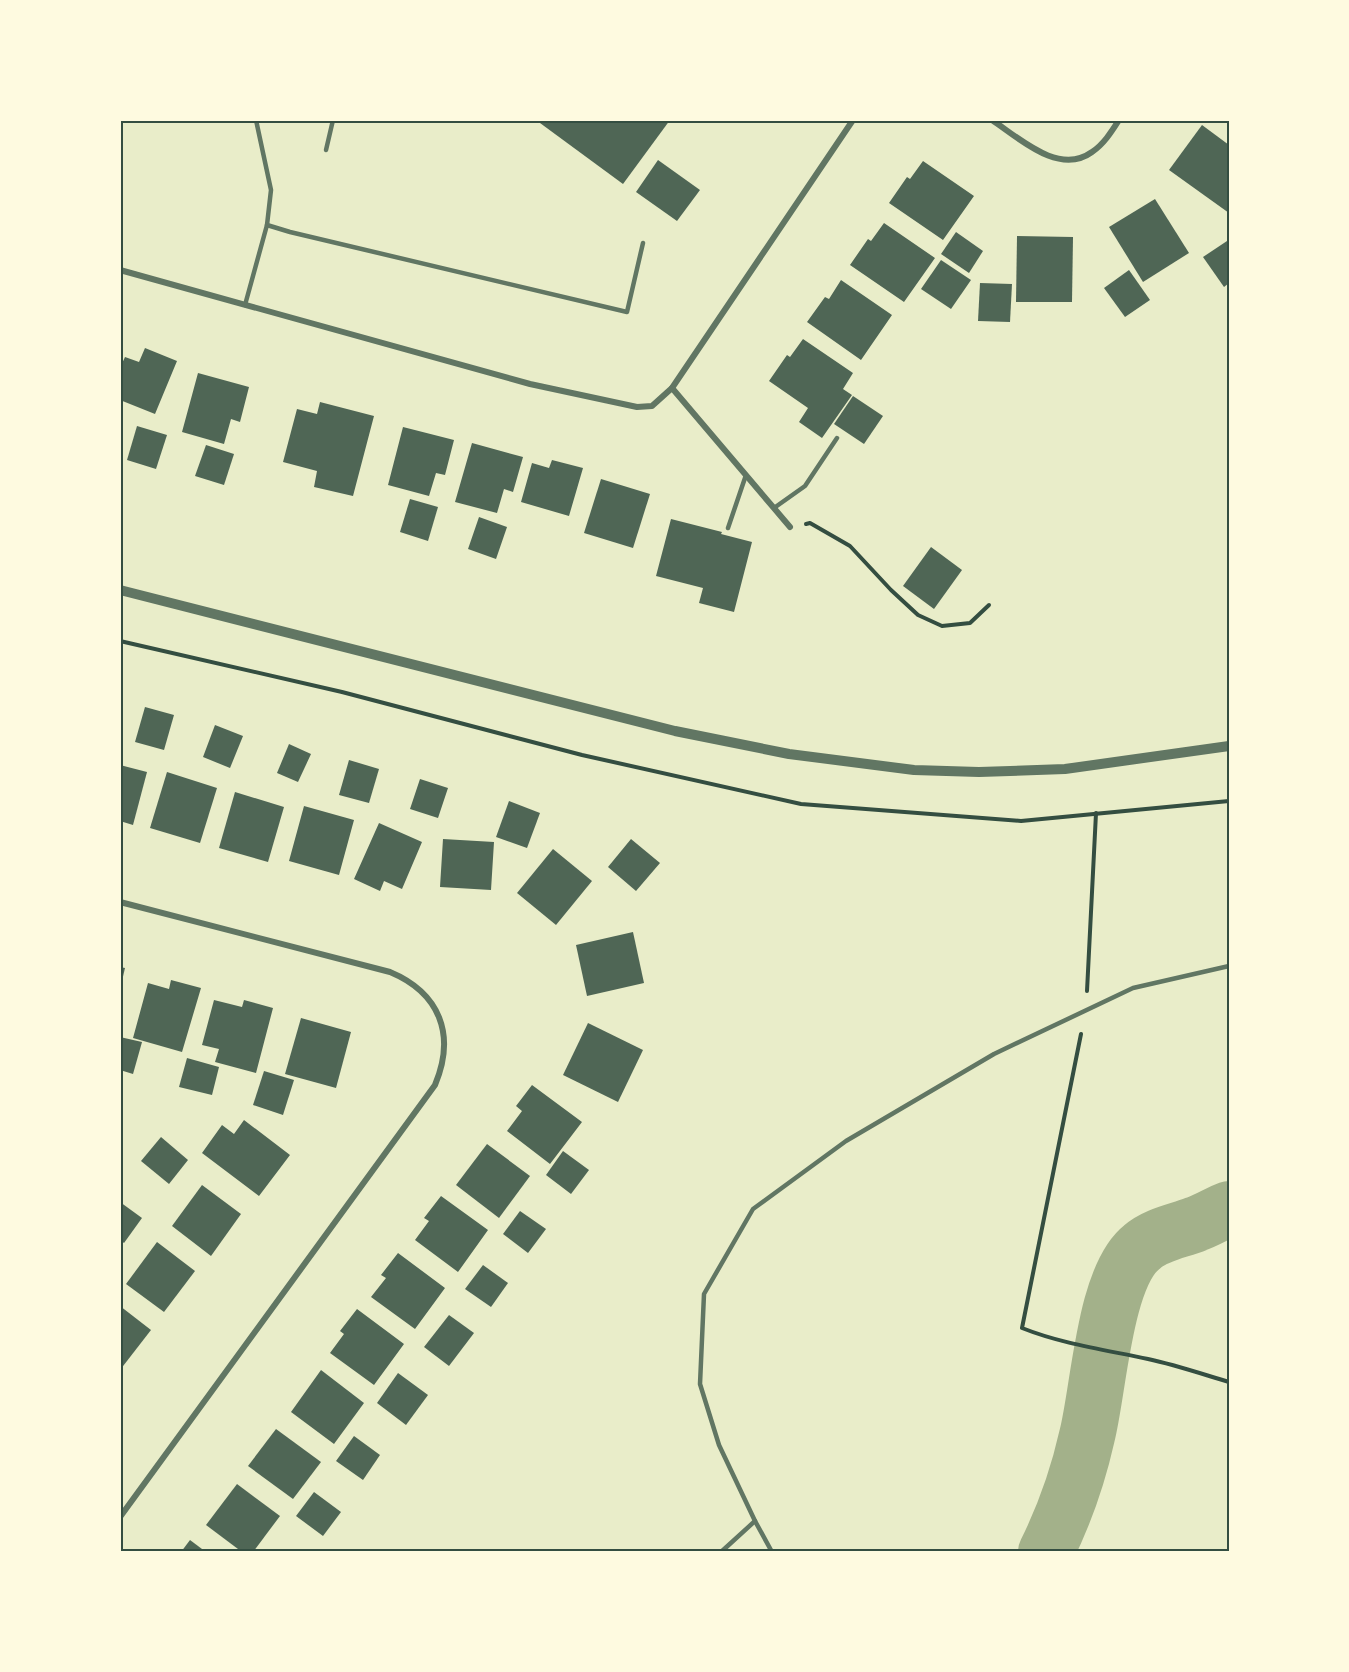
<svg xmlns="http://www.w3.org/2000/svg" width="1349" height="1672" font-family="Arial,sans-serif">
	<style>
		.lines { fill: none; stroke-linecap: round; stroke-linejoin: round }
		.river { stroke: #a3b18a; stroke-width: 56 }
		.building { fill: #4f6655 }
		.path { stroke: #344e41; stroke-width: 4 }
		.service { stroke: #617663; stroke-width: 4.5 }
		.minor { stroke: #617663; stroke-width: 6 }
		.tertiary { stroke: #617663; stroke-width: 10 }
		.neatline { fill: none; stroke: #344e41; stroke-width: 2 }
	</style>
	<rect width="100%" height="100%" fill="#e9edc9"/>
	<g class="lines">
		<path class="river" d="M1046,1552C1064,1516 1078,1476 1087,1436C1099,1389 1104,1277 1142,1247C1157,1234 1179,1231 1196,1224C1208,1220 1218,1213 1229,1209"/>
	</g>
	<g class="building">
		<polygon points="542,120 670,120 623,184 540,123"/>
		<polygon points="1202,125 1229,145 1229,213 1169,170"/>
		<polygon points="658,160 700,190 677,221 636,192"/>
		<polygon points="923,161 974,196 943,240 889,203 907,177 910,179"/>
		<polygon points="1155,199 1189,253 1143,282 1109,227"/>
		<polygon points="884,223 935,258 904,302 850,265 868,239 871,241"/>
		<polygon points="956,232 983,251 969,273 941,254"/>
		<polygon points="1017,236 1073,237 1072,302 1016,302"/>
		<polygon points="1227,241 1229,244 1229,283 1224,287 1203,257"/>
		<polygon points="941,260 971,280 951,309 921,289"/>
		<polygon points="1129,270 1150,300 1125,317 1104,288"/>
		<polygon points="841,280 892,315 861,360 807,322 825,297 829,299"/>
		<polygon points="980,283 1012,284 1010,322 978,321"/>
		<polygon points="803,339 853,373 843,389 852,395 822,438 799,422 808,408 769,381 787,355 790,357"/>
		<polygon points="145,348 177,361 155,414 120,400 120,368 125,357 139,362"/>
		<polygon points="198,373 249,387 240,422 231,419 224,444 182,432"/>
		<polygon points="853,396 883,416 864,444 834,424"/>
		<polygon points="320,402 374,416 353,496 314,487 317,471 283,462 297,409 317,414"/>
		<polygon points="137,426 167,435 156,469 127,460"/>
		<polygon points="403,427 454,440 445,475 436,473 429,496 388,485"/>
		<polygon points="472,443 523,457 513,492 504,489 497,513 455,502"/>
		<polygon points="206,445 234,454 224,485 195,476"/>
		<polygon points="552,460 583,468 569,516 521,502 532,463 549,468"/>
		<polygon points="601,479 650,494 633,548 584,533"/>
		<polygon points="410,499 438,507 428,541 400,532"/>
		<polygon points="479,517 507,527 496,559 468,549"/>
		<polygon points="671,519 722,532 721,534 752,542 734,612 699,603 703,588 656,576"/>
		<polygon points="931,547 962,570 934,609 903,586"/>
		<polygon points="145,707 174,715 164,750 135,742"/>
		<polygon points="215,725 243,736 230,768 203,757"/>
		<polygon points="289,744 311,754 298,782 277,773"/>
		<polygon points="349,760 379,769 369,803 339,795"/>
		<polygon points="120,765 147,772 133,825 120,821"/>
		<polygon points="167,772 217,788 200,843 150,828"/>
		<polygon points="420,779 448,788 438,818 410,809"/>
		<polygon points="235,792 284,807 268,862 219,848"/>
		<polygon points="509,801 540,813 527,848 496,837"/>
		<polygon points="304,806 354,820 339,875 289,861"/>
		<polygon points="379,823 422,842 402,889 384,881 380,891 354,879"/>
		<polygon points="443,839 494,842 491,890 440,887"/>
		<polygon points="631,839 660,863 636,891 608,867"/>
		<polygon points="553,849 592,881 556,925 517,893"/>
		<polygon points="633,932 644,983 587,996 576,945"/>
		<polygon points="120,967 125,968 121,985 120,985"/>
		<polygon points="171,980 201,988 182,1052 133,1038 148,983 169,989"/>
		<polygon points="214,1000 242,1007 244,1000 273,1008 256,1073 215,1062 219,1049 202,1045"/>
		<polygon points="301,1018 351,1032 336,1088 285,1074"/>
		<polygon points="588,1023 643,1050 618,1102 563,1075"/>
		<polygon points="120,1037 142,1042 133,1074 120,1070"/>
		<polygon points="187,1058 219,1067 212,1095 179,1087"/>
		<polygon points="264,1071 294,1080 283,1115 253,1105"/>
		<polygon points="532,1085 582,1122 550,1164 507,1131 522,1111 516,1106"/>
		<polygon points="244,1120 290,1155 259,1196 202,1153 222,1125 234,1134"/>
		<polygon points="161,1137 188,1160 169,1184 141,1161"/>
		<polygon points="487,1144 530,1176 499,1218 456,1185"/>
		<polygon points="563,1151 589,1170 571,1194 546,1175"/>
		<polygon points="202,1185 241,1214 211,1256 172,1226"/>
		<polygon points="441,1196 488,1230 458,1272 415,1240 429,1221 424,1218"/>
		<polygon points="120,1202 142,1218 124,1243 120,1240"/>
		<polygon points="520,1211 546,1229 528,1253 503,1234"/>
		<polygon points="157,1242 195,1271 164,1312 126,1284"/>
		<polygon points="398,1253 445,1288 415,1329 371,1297 386,1278 381,1275"/>
		<polygon points="483,1265 508,1283 491,1307 465,1289"/>
		<polygon points="120,1306 151,1330 120,1370"/>
		<polygon points="357,1309 404,1344 374,1385 330,1353 344,1334 340,1331"/>
		<polygon points="449,1315 474,1333 449,1366 424,1347"/>
		<polygon points="321,1370 364,1403 334,1444 291,1412"/>
		<polygon points="398,1373 428,1395 406,1425 377,1403"/>
		<polygon points="276,1429 321,1462 293,1499 248,1466"/>
		<polygon points="354,1436 380,1455 363,1480 336,1461"/>
		<polygon points="237,1484 280,1516 253,1552 242,1552 206,1525"/>
		<polygon points="314,1492 341,1512 323,1536 296,1516"/>
		<polygon points="190,1540 206,1552 181,1552"/>
	</g>
	<g class="lines">
		<g class="path">
			<polyline points="806,524 810,523 850,546 891,590 918,615 942,626 970,623 989,605"/>
			<polyline points="120,641 342,692 582,755 801,804 1021,821 1229,801"/>
			<polyline points="1087,991 1096,813"/>
			<path d="M1081,1034L1022,1328C1062,1344 1106,1350 1148,1359C1176,1365 1202,1374 1229,1382"/>
		</g>
		<g class="service">
			<polyline points="326,150 333,120"/>
			<polyline points="267,225 290,232 627,312 643,243"/>
			<polyline points="245,305 267,225 271,190 256,120"/>
			<polyline points="774,508 805,486 837,438"/>
			<polyline points="728,528 746,475"/>
			<polyline points="721,1552 755,1521"/>
			<polyline points="772,1552 755,1521 719,1445 700,1384 704,1294 753,1209 846,1141 994,1054 1133,988 1229,966"/>
		</g>
		<g class="minor">
			<path d="M992,120C1019,138 1059,176 1092,152C1104,144 1112,131 1119,120"/>
			<polyline points="120,270 530,384 637,407 652,406 672,388 853,120"/>
			<polyline points="672,388 790,527"/>
			<path d="M120,902L390,972C440,993 456,1035 435,1085L120,1517"/>
		</g>
		<polyline class="tertiary" points="120,590 675,731 789,754 914,770 979,772 1065,769 1229,746"/>
	</g>
	<rect width="1349" height="1672" fill="none" stroke="#fefae0" stroke-width="243"/>
	<rect x="122" y="122" width="1106" height="1428" class="neatline"/>
</svg>
